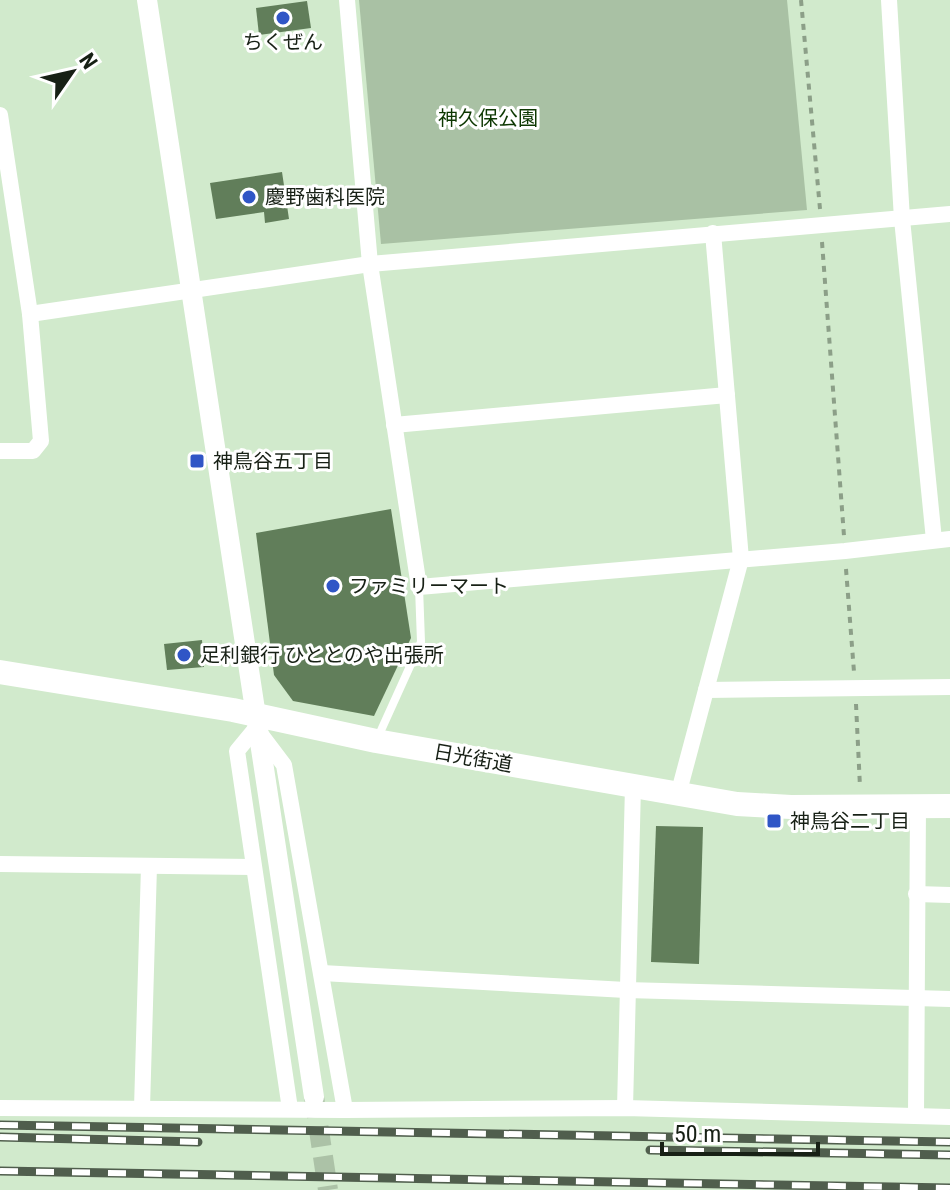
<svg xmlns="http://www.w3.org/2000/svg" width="950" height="1190" font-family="'Roboto Condensed','Noto Sans JP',sans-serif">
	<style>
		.green { fill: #a9c1a4 }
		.building { fill: #617e5a }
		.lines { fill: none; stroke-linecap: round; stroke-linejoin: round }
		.tertiary-tunnel { stroke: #acc2a7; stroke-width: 20; stroke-dasharray: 20 10; stroke-linecap: butt }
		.path { stroke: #8c9f88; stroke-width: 4; stroke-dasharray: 6 6; stroke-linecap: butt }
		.service { stroke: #fff; stroke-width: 8 }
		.minor { stroke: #fff; stroke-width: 16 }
		.tertiary { stroke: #fff; stroke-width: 20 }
		.secondary { stroke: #fff; stroke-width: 24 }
		.rail-casing { stroke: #505e4d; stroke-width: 9 }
		.rail { stroke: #fff; stroke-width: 6; stroke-dasharray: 18; stroke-linecap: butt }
		.poi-dot { fill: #3056c6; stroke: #fff; stroke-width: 3 }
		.labels { text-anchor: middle; stroke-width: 6; stroke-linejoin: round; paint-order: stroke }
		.poi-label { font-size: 20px; fill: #172015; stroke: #fff; text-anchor: start }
		.park-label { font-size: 20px; fill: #0d3802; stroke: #fff }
		.street-label { font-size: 20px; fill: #172015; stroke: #fff }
	</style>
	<rect width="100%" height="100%" fill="#d1eacc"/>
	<polygon class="green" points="359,0 787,0 807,210 381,244"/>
	<g class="building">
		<polygon points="307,1 311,28 259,35 256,8"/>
		<polygon points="282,172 289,219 265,223 264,212 216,219 210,183"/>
		<polygon points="391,509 411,638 374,716 293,701 274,675 256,533"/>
		<polygon points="202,640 204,667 167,670 164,644"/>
		<polygon points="656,826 703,827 699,964 651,962"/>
	</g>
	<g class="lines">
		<polyline class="tertiary-tunnel" points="314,1097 328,1190"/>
		<g class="path">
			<polyline points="801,0 820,209"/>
			<polyline points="822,242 844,536"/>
			<polyline points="846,569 854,672"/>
			<polyline points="856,704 860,787"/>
		</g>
		<polyline class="service" points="378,737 421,642 419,587"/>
		<g class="minor">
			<polyline points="347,0 370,264 419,587 845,551 950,539"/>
			<polyline points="889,0 902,219 934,540"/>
			<polyline points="0,115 30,314 41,441 33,451 0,451"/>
			<polyline points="30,314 370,264 950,214"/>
			<polyline points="394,425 727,395"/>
			<polyline points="706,690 950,687"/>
			<polyline points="678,795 741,559 713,233"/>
			<polyline points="0,864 253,867"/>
			<polyline points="916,894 950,895"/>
			<polyline points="322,973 626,990 950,999"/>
			<polyline points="0,1108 345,1110 625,1108 950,1117"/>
			<polyline points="142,1108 149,866"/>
			<polyline points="625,1108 633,786"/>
			<polyline points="290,1109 237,751 256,728 284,765 345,1110"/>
			<polyline points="916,1116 918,806"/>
		</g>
		<polyline class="tertiary" points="147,0 314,1097"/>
		<polyline class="secondary" points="0,672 233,710 376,741 737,804 791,807 950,806"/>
		<g class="rail-casing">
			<g id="rail">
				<polyline points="0,1125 950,1142"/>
				<polyline points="0,1137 198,1142"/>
				<polyline points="650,1150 950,1155"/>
				<polyline points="0,1171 950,1188"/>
			</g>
		</g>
		<use href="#rail" class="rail"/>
	</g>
	<g class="poi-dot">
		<circle cx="283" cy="18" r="8"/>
		<circle cx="249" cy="197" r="8"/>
		<rect x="189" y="453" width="16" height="16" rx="4"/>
		<circle cx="333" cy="586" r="8"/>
		<circle cx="184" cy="655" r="8"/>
		<rect x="766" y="813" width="16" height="16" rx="4"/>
	</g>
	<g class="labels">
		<g class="poi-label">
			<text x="283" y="49" text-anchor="middle">ちくぜん</text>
			<text x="265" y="204">慶野歯科医院</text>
			<text x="213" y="468">神鳥谷五丁目</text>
			<text x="349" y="593">ファミリーマート</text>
			<text x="200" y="662">足利銀行 ひととのや出張所</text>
			<text x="790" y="828">神鳥谷二丁目</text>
		</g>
		<g class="park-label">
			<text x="488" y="125">神久保公園</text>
		</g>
		<g class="street-label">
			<text transform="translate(473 758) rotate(10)" y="7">日光街道</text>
		</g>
	</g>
	<g transform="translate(72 72) rotate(56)" stroke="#ffffff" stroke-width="6" paint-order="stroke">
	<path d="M0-6L14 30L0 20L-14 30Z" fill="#172015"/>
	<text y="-12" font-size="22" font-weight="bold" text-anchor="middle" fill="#172015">N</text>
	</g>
	<path d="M662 1142v12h156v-12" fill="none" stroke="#172015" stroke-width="4"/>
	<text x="674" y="1142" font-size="24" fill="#172015" stroke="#ffffff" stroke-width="6" paint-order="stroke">50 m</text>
</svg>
